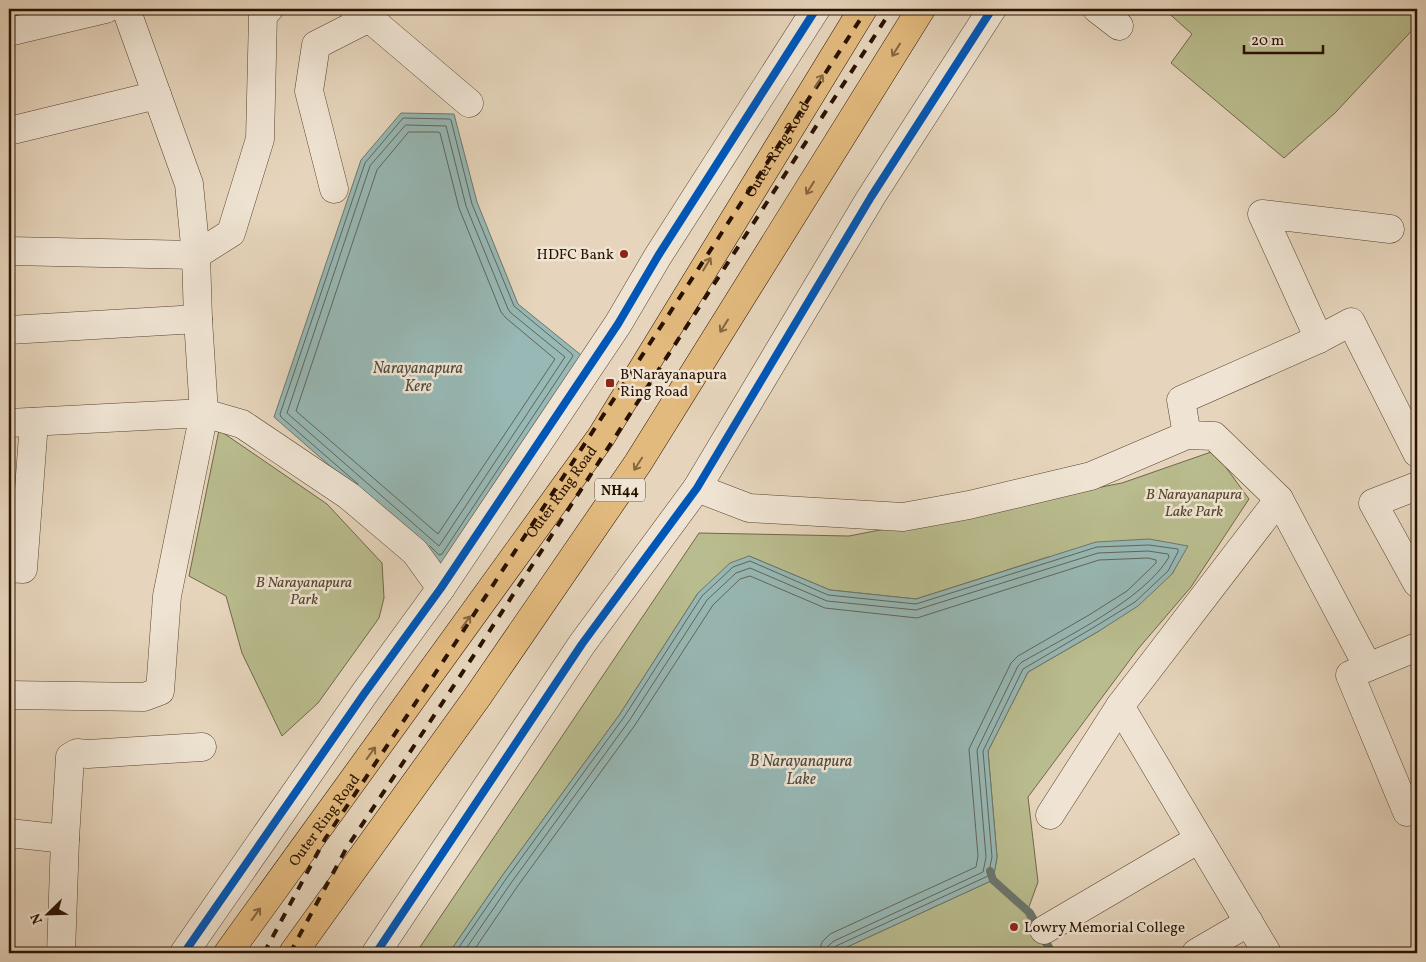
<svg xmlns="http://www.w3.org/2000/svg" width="1426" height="962" font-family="Vollkorn,serif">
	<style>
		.green { fill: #b9bc8e; stroke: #716747 }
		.water { fill: #97b8b5; stroke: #6b766d }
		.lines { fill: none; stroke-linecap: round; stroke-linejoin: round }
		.shore { stroke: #60655a; stroke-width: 1 }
		.stream { stroke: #6b766d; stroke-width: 8 }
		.minor-casing { stroke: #58432f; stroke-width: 29 }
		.tertiary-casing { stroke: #58432f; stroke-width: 29 }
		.trunk-casing { stroke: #291200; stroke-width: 29 }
		.minor { stroke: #efe4d3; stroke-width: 28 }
		.tertiary { stroke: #efe4d3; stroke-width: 28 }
		.trunk { stroke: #e3ba7e; stroke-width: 28 }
		.rail { stroke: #291200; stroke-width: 4; stroke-dasharray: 9 9; stroke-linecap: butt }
		.cycleway-casing { stroke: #efe4d3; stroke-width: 11 }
		.cycleway { stroke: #0057b8; stroke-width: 8 }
		.oneway { stroke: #86663f }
		.poi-dot { fill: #8f2418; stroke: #efe4d3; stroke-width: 2 }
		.labels { text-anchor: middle; stroke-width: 5; stroke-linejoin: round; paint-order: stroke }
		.shield { fill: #efe4d3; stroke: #64513f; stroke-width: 1 }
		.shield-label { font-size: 14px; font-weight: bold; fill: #291200 }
		.street-label { font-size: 15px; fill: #291200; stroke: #efe4d3 }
		.poi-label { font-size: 15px; fill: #291200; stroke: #efe4d3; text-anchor: start }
		.park-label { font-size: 15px; font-style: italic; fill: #54452b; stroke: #efe4d3 }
		.water-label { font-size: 16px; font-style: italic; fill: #504c3f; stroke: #efe4d3 }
	</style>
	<rect width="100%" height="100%" fill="#e6d5bc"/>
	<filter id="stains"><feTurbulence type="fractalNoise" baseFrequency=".004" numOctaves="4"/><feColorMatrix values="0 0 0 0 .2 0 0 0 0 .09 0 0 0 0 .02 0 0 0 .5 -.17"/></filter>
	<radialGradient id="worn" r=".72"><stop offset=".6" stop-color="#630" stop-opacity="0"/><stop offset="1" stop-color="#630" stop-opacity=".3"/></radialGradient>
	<g class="green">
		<polygon points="1164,9 1412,9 1417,15 1417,25 1335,113 1284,158 1171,63 1192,34"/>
		<polygon points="219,430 327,504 382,563 384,598 379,618 318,703 282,736 242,653 226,596 189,576"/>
		<polygon points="1214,451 1249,499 1191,587 1138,649 1028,797 1038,882 1026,915 1048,953 834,953 993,880 997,857 988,751 1028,672 1099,631 1172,574 1187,546 1048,557 916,599 830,590 749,556 698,593 620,714 502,876 449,953 416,953 699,533 849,536 1122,483"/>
	</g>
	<g class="water">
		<polygon points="401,113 454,114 477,202 518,304 581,355 442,564 274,417 361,160"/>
		<polygon points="1149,539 1188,546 1172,574 1138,606 1099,631 1028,672 988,751 997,857 993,880 834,953 449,953 502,876 620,714 698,593 730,563 749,556 830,590 916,599 1096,542"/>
	</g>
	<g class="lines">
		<g class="shore">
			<polygon points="406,125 446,126 466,206 508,309 511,313 565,357 439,546 287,413 370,166"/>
			<polygon points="409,132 438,132 440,133 459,208 501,312 506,318 555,359 438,534 296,411 377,170"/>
			<polyline points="358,484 281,417 280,414 365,163 403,118 449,119 451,120 472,204 514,306 572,354 573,356 442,554 439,555 430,546"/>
			<polyline points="455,953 506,879 624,717 702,596 733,567 750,561 828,595 916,604 1097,547 1149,545 1178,549 1178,552 1168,571 1135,602 1096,626 1023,669 983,751 992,857 988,876 836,946 834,949 833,953"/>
			<path d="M463,953L511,883L629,721L707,600L736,573L750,568L827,601L916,610L1098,553L1148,551L1168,554L1169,557C1145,599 1064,638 1022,662L1018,666L977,750L986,857L983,872L834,941L828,946L827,953"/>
			<polyline points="472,953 517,887 635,725 713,605 740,579 750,576 825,608 917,618 1099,560 1148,558 1156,560 1156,563 1127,591 1089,615 1018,656 1011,663 969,749 978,856 976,867 830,934 822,942 819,953"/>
		</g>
		<polyline class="stream" points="990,871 993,880 1030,913 1052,953"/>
		<g class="minor-casing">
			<g id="minor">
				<polyline points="354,9 369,18 469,103"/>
				<polyline points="1097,9 1119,26"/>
				<polyline points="9,32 106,9"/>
				<polyline points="9,131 157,95"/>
				<polyline points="334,189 309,91 316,45 369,18"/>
				<polyline points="9,251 196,255 231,233 260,139 263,15 269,9"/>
				<polyline points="9,330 198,319"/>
				<polyline points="1319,339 1262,214 1390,229"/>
				<polyline points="9,423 204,413 242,424 349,496 415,552 441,588"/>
				<polyline points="1187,435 1181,400 1319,339 1351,322 1417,453"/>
				<polyline points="1417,486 1373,503 1417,583"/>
				<polyline points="697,488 749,508 903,517 969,505 1091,476 1187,435 1214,436 1279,499 1368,667 1417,647"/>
				<polyline points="9,568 23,569 34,422"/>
				<polyline points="1368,667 1350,675 1407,812"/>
				<polyline points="9,695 144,697 160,691 167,596 204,413 198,319 196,255 189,184 126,9"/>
				<polyline points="1050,815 1120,706"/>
				<polyline points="9,833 65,839"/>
				<polyline points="1044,930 1199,839"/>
				<polyline points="61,953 65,839 70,757 77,753 88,754 202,747"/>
				<polyline points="1196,953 1249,922"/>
				<polyline points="1267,953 1120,706 1279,499"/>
			</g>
		</g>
		<g class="tertiary-casing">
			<g id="tertiary">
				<polyline points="184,953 364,694 441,588 618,324 658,256 816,9"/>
				<polyline points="376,953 582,644 697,488 871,197 992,9"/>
			</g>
		</g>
		<g class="trunk-casing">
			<g id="trunk">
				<path id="s1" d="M228,953L601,437L863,9"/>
				<polyline points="293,953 478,696 638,463 921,9"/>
			</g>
		</g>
		<use href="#minor" class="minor"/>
		<use href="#tertiary" class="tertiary"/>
		<use href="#trunk" class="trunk"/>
		<g class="rail">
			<polyline points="264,953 325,839 456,642 867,9"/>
			<polyline points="290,953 346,849 476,652 892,9"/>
		</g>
		<g class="cycleway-casing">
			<g id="cycleway">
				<polyline points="184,953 364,694 441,588 618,324 658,256 816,9"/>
				<polyline points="376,953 582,644 697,488 871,197 992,9"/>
			</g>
		</g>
		<use href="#cycleway" class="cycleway"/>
	</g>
	<defs><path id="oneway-shaft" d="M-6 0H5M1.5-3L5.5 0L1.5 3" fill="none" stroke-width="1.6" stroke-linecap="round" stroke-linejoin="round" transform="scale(1.25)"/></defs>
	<g class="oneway">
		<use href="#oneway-shaft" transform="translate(896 50) rotate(122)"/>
		<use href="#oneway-shaft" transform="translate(819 81) rotate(-58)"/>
		<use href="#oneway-shaft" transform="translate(810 188) rotate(122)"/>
		<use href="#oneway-shaft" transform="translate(707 264) rotate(-59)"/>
		<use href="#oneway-shaft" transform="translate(724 326) rotate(122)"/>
		<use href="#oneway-shaft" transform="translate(638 464) rotate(123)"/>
		<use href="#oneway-shaft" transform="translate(466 622) rotate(-54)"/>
		<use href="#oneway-shaft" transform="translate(371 753) rotate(-54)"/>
		<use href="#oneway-shaft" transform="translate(256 914) rotate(-54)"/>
	</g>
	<g class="poi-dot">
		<circle cx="624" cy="254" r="5"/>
		<rect x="605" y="378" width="10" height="10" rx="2.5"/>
		<circle cx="1014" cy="927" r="5"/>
	</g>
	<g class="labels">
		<rect class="shield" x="595" y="478.5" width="50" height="23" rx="4"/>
		<g class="shield-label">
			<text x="620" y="495">NH44</text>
		</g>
		<g class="street-label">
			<text dy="5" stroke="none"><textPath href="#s1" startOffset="974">Outer Ring Road</textPath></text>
			<text dy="5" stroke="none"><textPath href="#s1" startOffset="569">Outer Ring Road</textPath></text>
			<text dy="5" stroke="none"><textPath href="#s1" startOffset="164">Outer Ring Road</textPath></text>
		</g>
		<g class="poi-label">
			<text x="614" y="259" text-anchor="end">HDFC Bank</text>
			<text x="620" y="379">B Narayanapura<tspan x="620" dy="17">Ring Road</tspan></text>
			<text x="1024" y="932">Lowry Memorial College</text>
		</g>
		<g class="park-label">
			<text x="1194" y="499">B Narayanapura<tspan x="1194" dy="17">Lake Park</tspan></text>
			<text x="304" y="587">B Narayanapura<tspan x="304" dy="17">Park</tspan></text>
		</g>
		<g class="water-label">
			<text x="418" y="373">Narayanapura<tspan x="418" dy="18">Kere</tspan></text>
			<text x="801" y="766">B Narayanapura<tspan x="801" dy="18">Lake</tspan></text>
		</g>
	</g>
	<rect width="1426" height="962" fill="none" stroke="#e6d5bc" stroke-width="30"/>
	<rect x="10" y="10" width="1406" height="942" fill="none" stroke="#291200" stroke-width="2.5"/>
	<rect x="15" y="15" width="1396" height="932" fill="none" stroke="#291200"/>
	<g transform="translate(48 914) rotate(247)" stroke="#efe4d3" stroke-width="4" paint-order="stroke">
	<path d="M0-4L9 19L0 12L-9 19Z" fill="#291200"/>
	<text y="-8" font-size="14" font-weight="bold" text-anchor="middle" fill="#291200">N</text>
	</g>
	<path d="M1244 45v8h79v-8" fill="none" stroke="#291200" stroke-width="2.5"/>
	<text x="1251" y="45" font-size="15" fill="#291200" stroke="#efe4d3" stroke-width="4" paint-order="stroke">20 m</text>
	<rect width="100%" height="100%" filter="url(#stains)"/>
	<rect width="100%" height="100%" fill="url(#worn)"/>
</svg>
